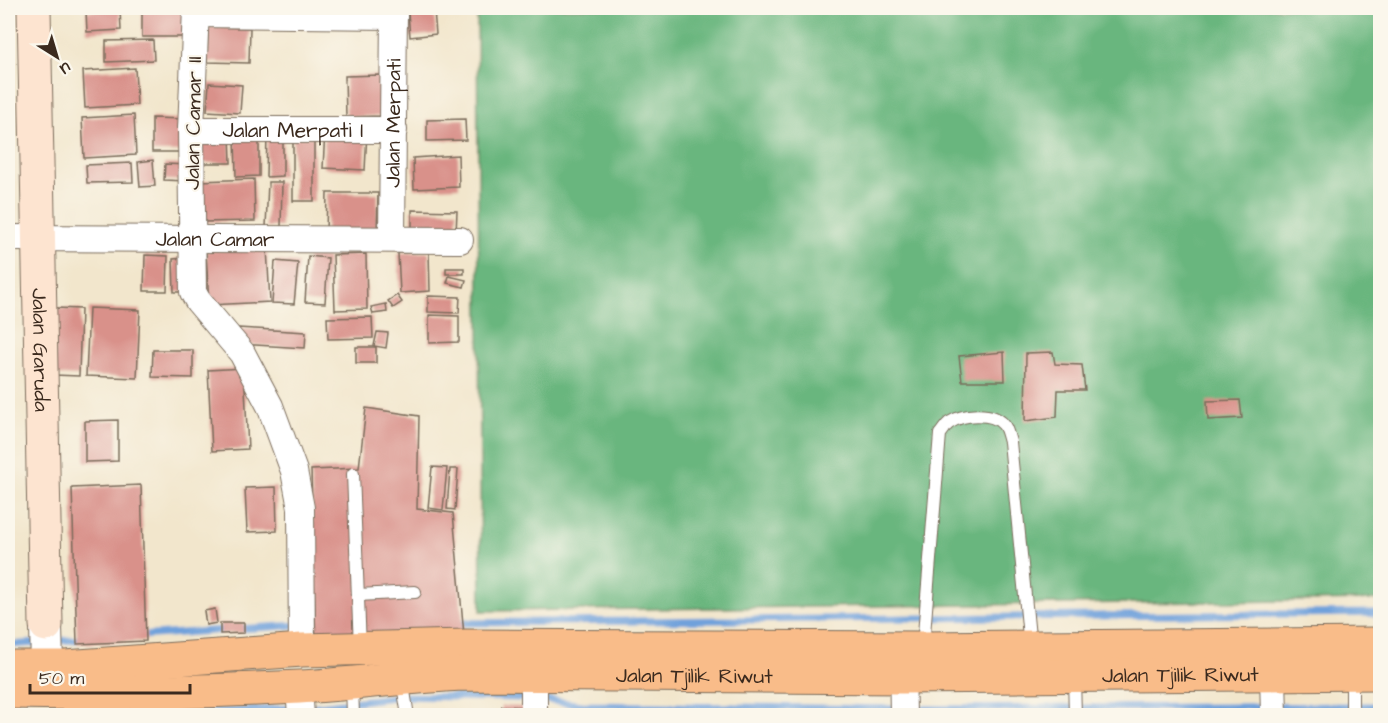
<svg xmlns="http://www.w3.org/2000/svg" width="1388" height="723" font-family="'Architects Daughter',sans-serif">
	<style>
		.forest { fill: #69b67e; stroke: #52704e; stroke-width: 1.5 }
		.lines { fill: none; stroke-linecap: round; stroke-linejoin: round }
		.stream { stroke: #70a1db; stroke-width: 7 }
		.building { fill: #d9918a }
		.service-casing { stroke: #7b6c5b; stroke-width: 14 }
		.minor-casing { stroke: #7b6c5b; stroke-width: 28 }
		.tertiary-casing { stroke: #7b6c5b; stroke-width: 34 }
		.secondary-casing { stroke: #7b6c5b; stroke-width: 35 }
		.trunk-casing { stroke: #7b6c5b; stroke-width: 35 }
		.service { stroke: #fff; stroke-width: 12 }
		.minor { stroke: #fff; stroke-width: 26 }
		.tertiary { stroke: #fff; stroke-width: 32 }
		.secondary { stroke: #fde4d0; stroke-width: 33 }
		.trunk { stroke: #f9bc89; stroke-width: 33 }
		.labels { text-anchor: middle; stroke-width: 4.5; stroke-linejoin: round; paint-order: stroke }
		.street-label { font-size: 21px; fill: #3b2a1e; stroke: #fbf7ec }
	</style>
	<rect width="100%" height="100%" fill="#fbf7ec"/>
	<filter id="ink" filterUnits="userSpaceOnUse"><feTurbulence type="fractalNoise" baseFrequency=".0167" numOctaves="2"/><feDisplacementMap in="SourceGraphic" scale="12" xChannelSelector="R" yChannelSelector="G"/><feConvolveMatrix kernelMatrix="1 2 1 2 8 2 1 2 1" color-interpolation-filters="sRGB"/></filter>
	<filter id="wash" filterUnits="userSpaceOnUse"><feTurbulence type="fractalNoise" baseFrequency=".008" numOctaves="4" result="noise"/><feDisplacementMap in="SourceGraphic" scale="24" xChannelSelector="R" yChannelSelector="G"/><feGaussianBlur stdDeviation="1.35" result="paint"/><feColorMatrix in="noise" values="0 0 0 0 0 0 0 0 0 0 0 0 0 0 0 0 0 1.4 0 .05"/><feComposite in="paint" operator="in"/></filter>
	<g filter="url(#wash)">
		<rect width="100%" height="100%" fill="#f2e6cc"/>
		<polygon class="forest" points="477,8 1380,8 1380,600 481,611"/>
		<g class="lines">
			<g class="stream">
				<polyline points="456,623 1380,613"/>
				<polyline points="238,629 298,625"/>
				<polyline points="139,636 226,630"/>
				<polyline points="55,641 86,639"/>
				<polyline points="8,645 38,643"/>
				<polyline points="540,699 582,705 898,709"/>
				<polyline points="909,709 1380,706"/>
				<polyline points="8,710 143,711"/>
				<polyline points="154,711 234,711 311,707 401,696 529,698"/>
			</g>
		</g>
		<g id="blocks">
			<g class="building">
				<polygon points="120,9 121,30 87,32 86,11"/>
				<polygon points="142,10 185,10 184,37 142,37"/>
				<polygon points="434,10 436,34 410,37 408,12"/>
				<polygon points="208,27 250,28 249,63 207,62"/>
				<polygon points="153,40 154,60 106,62 106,41"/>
				<polygon points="135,68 137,105 85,108 83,71"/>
				<polygon points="381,75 381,116 346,117 345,76"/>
				<polygon points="209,83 242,85 240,113 207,111"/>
				<polygon points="134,115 136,155 84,158 82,118"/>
				<polygon points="152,118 185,119 184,152 152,152"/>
				<polygon points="465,119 466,140 427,141 427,120"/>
				<polygon points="325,130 367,132 365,170 323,168"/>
				<polygon points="267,133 283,133 283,176 266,177"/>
				<polygon points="235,134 259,134 259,176 236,177"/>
				<polygon points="198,135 230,135 231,163 199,163"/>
				<rect x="293" y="137" width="21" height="64"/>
				<polygon points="458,155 459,187 414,189 413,158"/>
				<polygon points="153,160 155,186 140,187 138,162"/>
				<polygon points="132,163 133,182 87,183 86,165"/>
				<polygon points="165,164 187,165 186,181 164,180"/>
				<polygon points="254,179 255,221 200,222 200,181"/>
				<polygon points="268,182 282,182 281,227 266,227"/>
				<polygon points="327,193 378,193 377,233 326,233"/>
				<polygon points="412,210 457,211 456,234 412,232"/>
				<polygon points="267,248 270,302 209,305 206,251"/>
				<polygon points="429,252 430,291 400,293 398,253"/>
				<polygon points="366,254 367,309 335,310 333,255"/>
				<polygon points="145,255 168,256 167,291 144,291"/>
				<polygon points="308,256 328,258 325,303 305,302"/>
				<polygon points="185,258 185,292 174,292 173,259"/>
				<polygon points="275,261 298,263 294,304 272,303"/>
				<rect x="446" y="268" width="18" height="6"/>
				<polygon points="449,276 466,280 464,287 447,283"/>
				<polygon points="397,295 402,302 393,308 388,301"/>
				<polygon points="428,296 460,297 459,313 428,312"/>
				<polygon points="386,304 387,312 373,314 371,307"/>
				<polygon points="56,308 81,309 79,376 54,375"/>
				<polygon points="89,308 140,310 137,378 86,376"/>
				<polygon points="429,315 459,316 459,342 429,343"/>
				<polygon points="372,317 373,338 328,339 327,318"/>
				<polygon points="238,328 306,332 305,348 238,344"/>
				<polygon points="377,332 388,333 386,348 374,346"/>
				<rect x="356" y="347" width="20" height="16"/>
				<polygon points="153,350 193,350 193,378 152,377"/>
				<polygon points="1004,352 1005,381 962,381 959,356"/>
				<polygon points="1053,352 1055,364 1082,365 1085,390 1058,390 1057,417 1025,421 1026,353"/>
				<polygon points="244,368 248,449 212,451 208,370"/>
				<polygon points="1240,400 1242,418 1208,420 1207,401"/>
				<polygon points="366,408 419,416 417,509 453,513 465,646 316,646 311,470 359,468"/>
				<polygon points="118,420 118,461 85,462 85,421"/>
				<polygon points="432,467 447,468 443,510 428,508"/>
				<polygon points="450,469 458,469 455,510 447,509"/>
				<polygon points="141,485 146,641 77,644 72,488"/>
				<polygon points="276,487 277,531 247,532 245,488"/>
				<polygon points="215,609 217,623 206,625 204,611"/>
				<polygon points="220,623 244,623 244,633 220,634"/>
				<polygon points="501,706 523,707 523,716 501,716"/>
			</g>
		</g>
	</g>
	<g filter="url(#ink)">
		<use href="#blocks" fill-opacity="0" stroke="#7b6c5b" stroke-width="1.5"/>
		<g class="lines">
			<g class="service-casing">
				<g id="service">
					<polyline points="353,474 360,647"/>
					<polyline points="358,595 415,592"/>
					<path d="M923,647L940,434C943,431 945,426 949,423C962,414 992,411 1003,424C1007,428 1008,436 1010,442L1030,647"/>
					<polyline points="1074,677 1075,716"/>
					<polyline points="402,679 408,716"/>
					<polyline points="352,684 353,716"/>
					<polyline points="1352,716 1352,675"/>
				</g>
			</g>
			<g class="minor-casing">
				<g id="minor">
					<polyline points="196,8 191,130 193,292 198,301 242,353 270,406 294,471 301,508 302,650"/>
					<polyline points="196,14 394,16"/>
					<path id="s1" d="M191,130H394"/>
					<path id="s2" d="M8,238L460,240"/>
					<path id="s3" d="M392,239L394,8"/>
					<polyline points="902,661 903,716"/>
					<polyline points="1273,675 1274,716"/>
					<polyline points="299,687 301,716"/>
					<polyline points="148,691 148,716"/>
					<polyline points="534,716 534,674"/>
				</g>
			</g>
			<g class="tertiary-casing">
				<polyline id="tertiary" points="44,692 47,666 46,625"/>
			</g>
			<g class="secondary-casing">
				<g id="secondary">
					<path id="s4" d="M34,8L46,625"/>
				</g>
			</g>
			<g class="trunk-casing">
				<g id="trunk">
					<polyline points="8,667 65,667 302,650 466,646 923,648 1380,644"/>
					<path id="s5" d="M8,692C104,694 202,692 299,687C355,684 410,676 466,674L902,677L1380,673"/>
				</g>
			</g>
			<use href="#service" class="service"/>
			<use href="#minor" class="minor"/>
			<use href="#tertiary" class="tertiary"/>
			<use href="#secondary" class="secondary"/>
			<use href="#trunk" class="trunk"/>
		</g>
	</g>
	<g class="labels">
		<g class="street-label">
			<text transform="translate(193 123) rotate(-89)" y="7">Jalan Camar II</text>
			<text dy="7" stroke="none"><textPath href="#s3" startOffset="116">Jalan Merpati</textPath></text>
			<text dy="7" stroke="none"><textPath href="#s1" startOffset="102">Jalan Merpati I</textPath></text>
			<text dy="7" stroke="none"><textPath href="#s2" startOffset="207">Jalan Camar</textPath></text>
			<text dy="7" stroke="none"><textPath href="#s4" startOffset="342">Jalan Garuda</textPath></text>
			<text dy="7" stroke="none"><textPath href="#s5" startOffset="687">Jalan Tjilik Riwut</textPath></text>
			<text dy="7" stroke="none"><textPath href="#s5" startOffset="1173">Jalan Tjilik Riwut</textPath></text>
		</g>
	</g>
	<rect width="1388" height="723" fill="none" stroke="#fbf7ec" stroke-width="30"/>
	<g transform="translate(57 57) rotate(143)" stroke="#fbf7ec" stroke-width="4.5" paint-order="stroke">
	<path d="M0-4.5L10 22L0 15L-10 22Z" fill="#3b2a1e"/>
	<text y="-9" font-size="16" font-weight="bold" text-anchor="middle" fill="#3b2a1e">U</text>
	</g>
	<path d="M30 684v9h160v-9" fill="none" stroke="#3b2a1e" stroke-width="3"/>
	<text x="39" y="684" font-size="18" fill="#3b2a1e" stroke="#fbf7ec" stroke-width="4.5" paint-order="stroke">50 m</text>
</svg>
